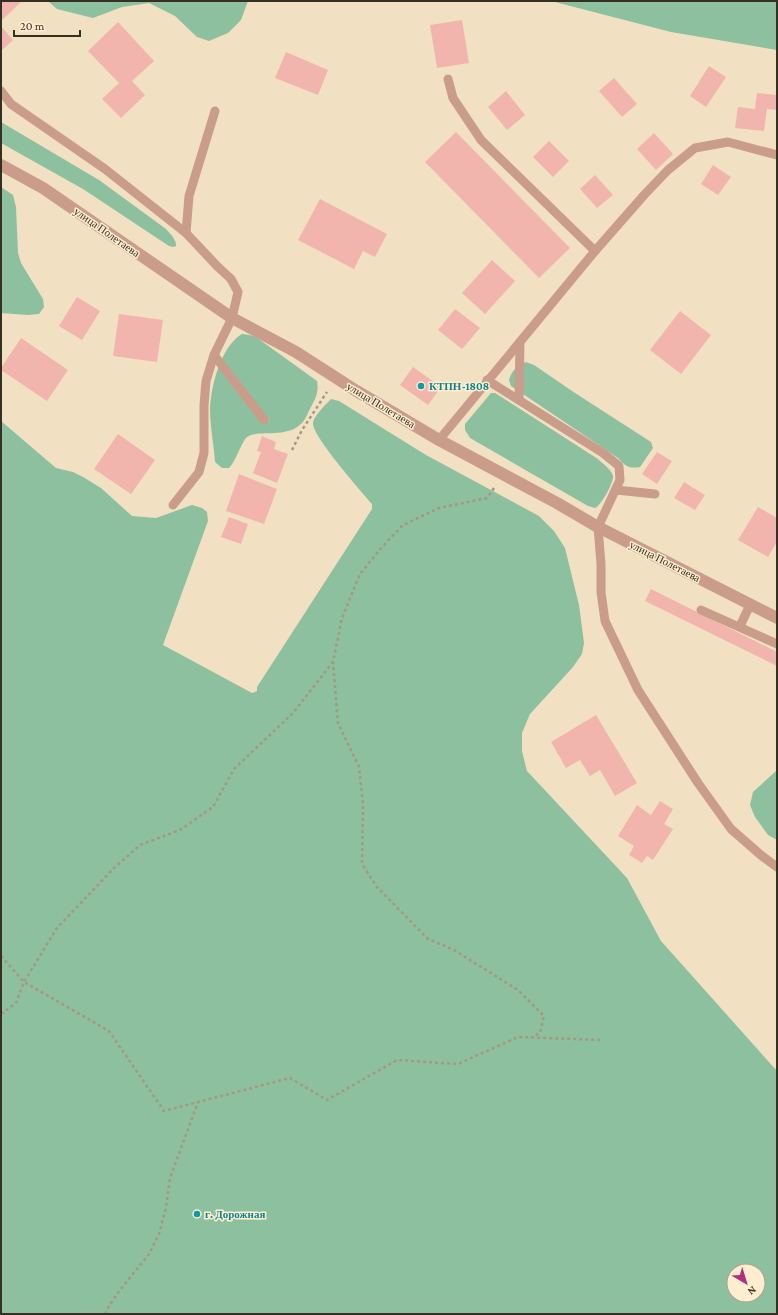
<svg xmlns="http://www.w3.org/2000/svg" width="778" height="1315" font-family="'Crimson Pro',serif">
	<style>
		.green { fill: #8dc09f; fill-rule: evenodd }
		.building { fill: #f2b5ad }
		.lines { fill: none; stroke-linecap: round; stroke-linejoin: round }
		.path { stroke: #a49881; stroke-width: 2.5; stroke-dasharray: 3 3; stroke-linecap: butt }
		.lane { stroke: #ca9d8b; stroke-width: 9 }
		.street { stroke: #ca9d8b; stroke-width: 12 }
		.culture-dot { fill: #0f9aa8; stroke: #feeecf; stroke-width: 1.5 }
		.labels { text-anchor: middle; stroke-width: 3; stroke-linejoin: round; paint-order: stroke }
		.street-label { font-size: 11px; fill: #363024; stroke: #feeecf }
		.culture-label { font-size: 11px; font-weight: bold; fill: #0d838f; stroke: #feeecf; text-anchor: start }
	</style>
	<rect width="100%" height="100%" fill="#f1e1c2"/>
	<g class="green">
		<polygon points="48,1 248,1 241,20 228,33 209,41 197,37 175,16 149,3 122,7 93,18 57,9"/>
		<polygon points="551,1 777,1 777,50 671,32"/>
		<polygon points="1,122 99,180 166,229 173,237 176,243 176,246 173,247 169,246 83,189 1,143"/>
		<polygon points="1,187 13,195 16,207 18,253 21,263 43,299 44,307 39,314 28,315 1,313"/>
		<path d="M242,334L250,335L256,337L317,381C319,391 316,398 311,407C308,412 306,419 302,423C286,440 256,428 246,438C240,445 237,459 229,468H222L215,462C214,445 210,427 210,409C211,386 221,346 242,334Z"/>
		<path d="M526,362L534,365L575,393L651,442L653,448L640,467C629,469 625,466 618,458L511,386L509,380C512,370 517,366 526,362Z"/>
		<path d="M491,393H495L598,459C603,464 611,469 613,476C614,482 601,506 595,508L588,506L470,438L465,430V424Z"/>
		<path d="M331,399L339,401L426,455L539,516L554,531L565,548L579,605L584,643L582,654L573,667L530,714L522,733V751L527,771L627,878L661,941L777,1071V1314H1V421L56,468L73,472L83,477L101,488L132,516L156,518L192,505L202,508L207,512L208,521L163,645L252,693L257,691V687L372,509V504C362,492 312,436 313,423C314,416 326,404 331,399ZM734,1271H758V1295H734Z"/>
		<polygon points="777,770 777,840 768,835 755,817 750,805 753,792"/>
	</g>
	<g class="building">
		<polygon points="1,1 22,1 1,21"/>
		<polygon points="462,20 469,63 437,68 430,25"/>
		<polygon points="118,22 154,61 132,81 145,95 121,118 102,99 119,83 88,51"/>
		<polygon points="1,26 13,40 1,51"/>
		<polygon points="286,52 328,70 318,95 275,78"/>
		<polygon points="709,66 726,77 706,107 690,96"/>
		<polygon points="614,78 637,104 622,117 599,91"/>
		<polygon points="506,91 525,115 507,130 488,107"/>
		<polygon points="757,93 777,95 777,110 767,109 764,131 735,128 738,107 755,109"/>
		<polygon points="456,132 570,248 539,278 425,162"/>
		<polygon points="654,133 673,154 656,170 637,149"/>
		<polygon points="549,141 569,161 553,177 533,157"/>
		<polygon points="713,165 731,177 718,195 701,184"/>
		<polygon points="595,175 613,195 597,208 580,189"/>
		<polygon points="320,199 387,234 375,257 363,251 354,269 298,240"/>
		<polygon points="492,260 515,281 485,314 462,293"/>
		<polygon points="77,297 100,311 82,340 59,326"/>
		<polygon points="455,309 480,328 462,349 438,330"/>
		<polygon points="680,311 711,335 681,374 650,350"/>
		<polygon points="119,314 163,320 157,362 113,356"/>
		<polygon points="21,338 68,370 47,401 1,370 1,368"/>
		<polygon points="413,367 441,387 428,405 400,385"/>
		<polygon points="118,434 155,460 131,494 94,469"/>
		<polygon points="262,436 276,442 274,449 288,454 277,483 253,473 261,452 257,451"/>
		<polygon points="657,452 672,461 657,484 642,474"/>
		<polygon points="239,474 277,489 264,524 226,511"/>
		<polygon points="684,482 705,495 695,510 674,498"/>
		<polygon points="758,507 777,518 777,542 768,557 738,540"/>
		<polygon points="229,517 248,524 241,544 221,537"/>
		<polygon points="651,589 777,652 777,666 645,601"/>
		<polygon points="596,715 637,783 615,796 600,770 590,776 580,760 566,768 551,742"/>
		<polygon points="660,801 673,809 664,824 673,829 653,860 647,856 642,863 629,855 634,846 618,836 637,805 651,815"/>
	</g>
	<g class="lines">
		<g class="path">
			<polyline points="292,450 302,430 327,392"/>
			<polyline points="494,488 487,498 439,508 403,525 382,547 360,574 342,618 333,662 338,723 359,767 363,804 362,864 377,887 428,939 454,950 518,990 544,1016 540,1033 532,1037"/>
			<polyline points="1,956 24,982 109,1031 164,1111 290,1078 327,1100 397,1060 458,1064 518,1037 602,1040"/>
			<polyline points="1,1014 16,1003 24,982 57,928 114,868 140,845 180,830 213,807 234,769 293,713 333,662"/>
			<polyline points="105,1314 109,1306 120,1290 149,1254 159,1234 166,1208 170,1178 198,1102"/>
		</g>
		<g class="lane">
			<polyline points="448,79 453,98 481,140 595,251"/>
			<polyline points="1,91 11,104 105,169 186,233 217,266 231,279 238,292 232,318 214,355 206,381 204,405 204,453 199,472 173,505"/>
			<polyline points="186,233 189,196 215,111"/>
			<polyline points="214,355 264,420"/>
			<polyline points="487,380 603,453 619,466 620,480 598,527 601,564 601,592 605,621 638,690 698,783 731,829 762,856 777,867"/>
			<polyline points="519,400 520,342"/>
			<polyline points="439,440 595,251 645,194 668,170 695,148 728,142 777,155"/>
			<polyline points="616,490 655,494"/>
			<polyline points="701,610 777,644"/>
			<polyline points="740,626 750,605"/>
		</g>
		<polyline class="street" points="1,165 43,188 232,318 296,352 355,390 439,440 557,503 598,527 777,618"/>
	</g>
	<g class="culture-dot">
		<circle cx="421" cy="386" r="4"/>
		<circle cx="197" cy="1214" r="4"/>
	</g>
	<g class="labels">
		<g class="street-label">
			<text transform="translate(107 232) rotate(35)" y="4">улица Полетаева</text>
			<text transform="translate(381 405) rotate(31)" y="4">улица Полетаева</text>
			<text transform="translate(665 561) rotate(27)" y="4">улица Полетаева</text>
		</g>
		<g class="culture-label">
			<text x="429" y="390">КТПН-1808</text>
			<text x="205" y="1218">г. Дорожная</text>
		</g>
	</g>
	<rect width="778" height="1315" fill="none" stroke="#363024" stroke-width="4"/>
	<g transform="translate(746 1283) rotate(142)"><circle r="19" fill="#feeecf" stroke="#aea28b"/>
	<path d="M0-3L7 15L0 10L-7 15Z" fill="#ae2f7c"/>
	<text y="-6" font-size="11" font-weight="bold" text-anchor="middle" fill="#363024">N</text>
	</g>
	<path d="M14 30v6h66v-6" fill="none" stroke="#363024" stroke-width="2"/>
	<text x="20" y="30" font-size="12" fill="#363024" stroke="#feeecf" stroke-width="3" paint-order="stroke">20 m</text>
</svg>
